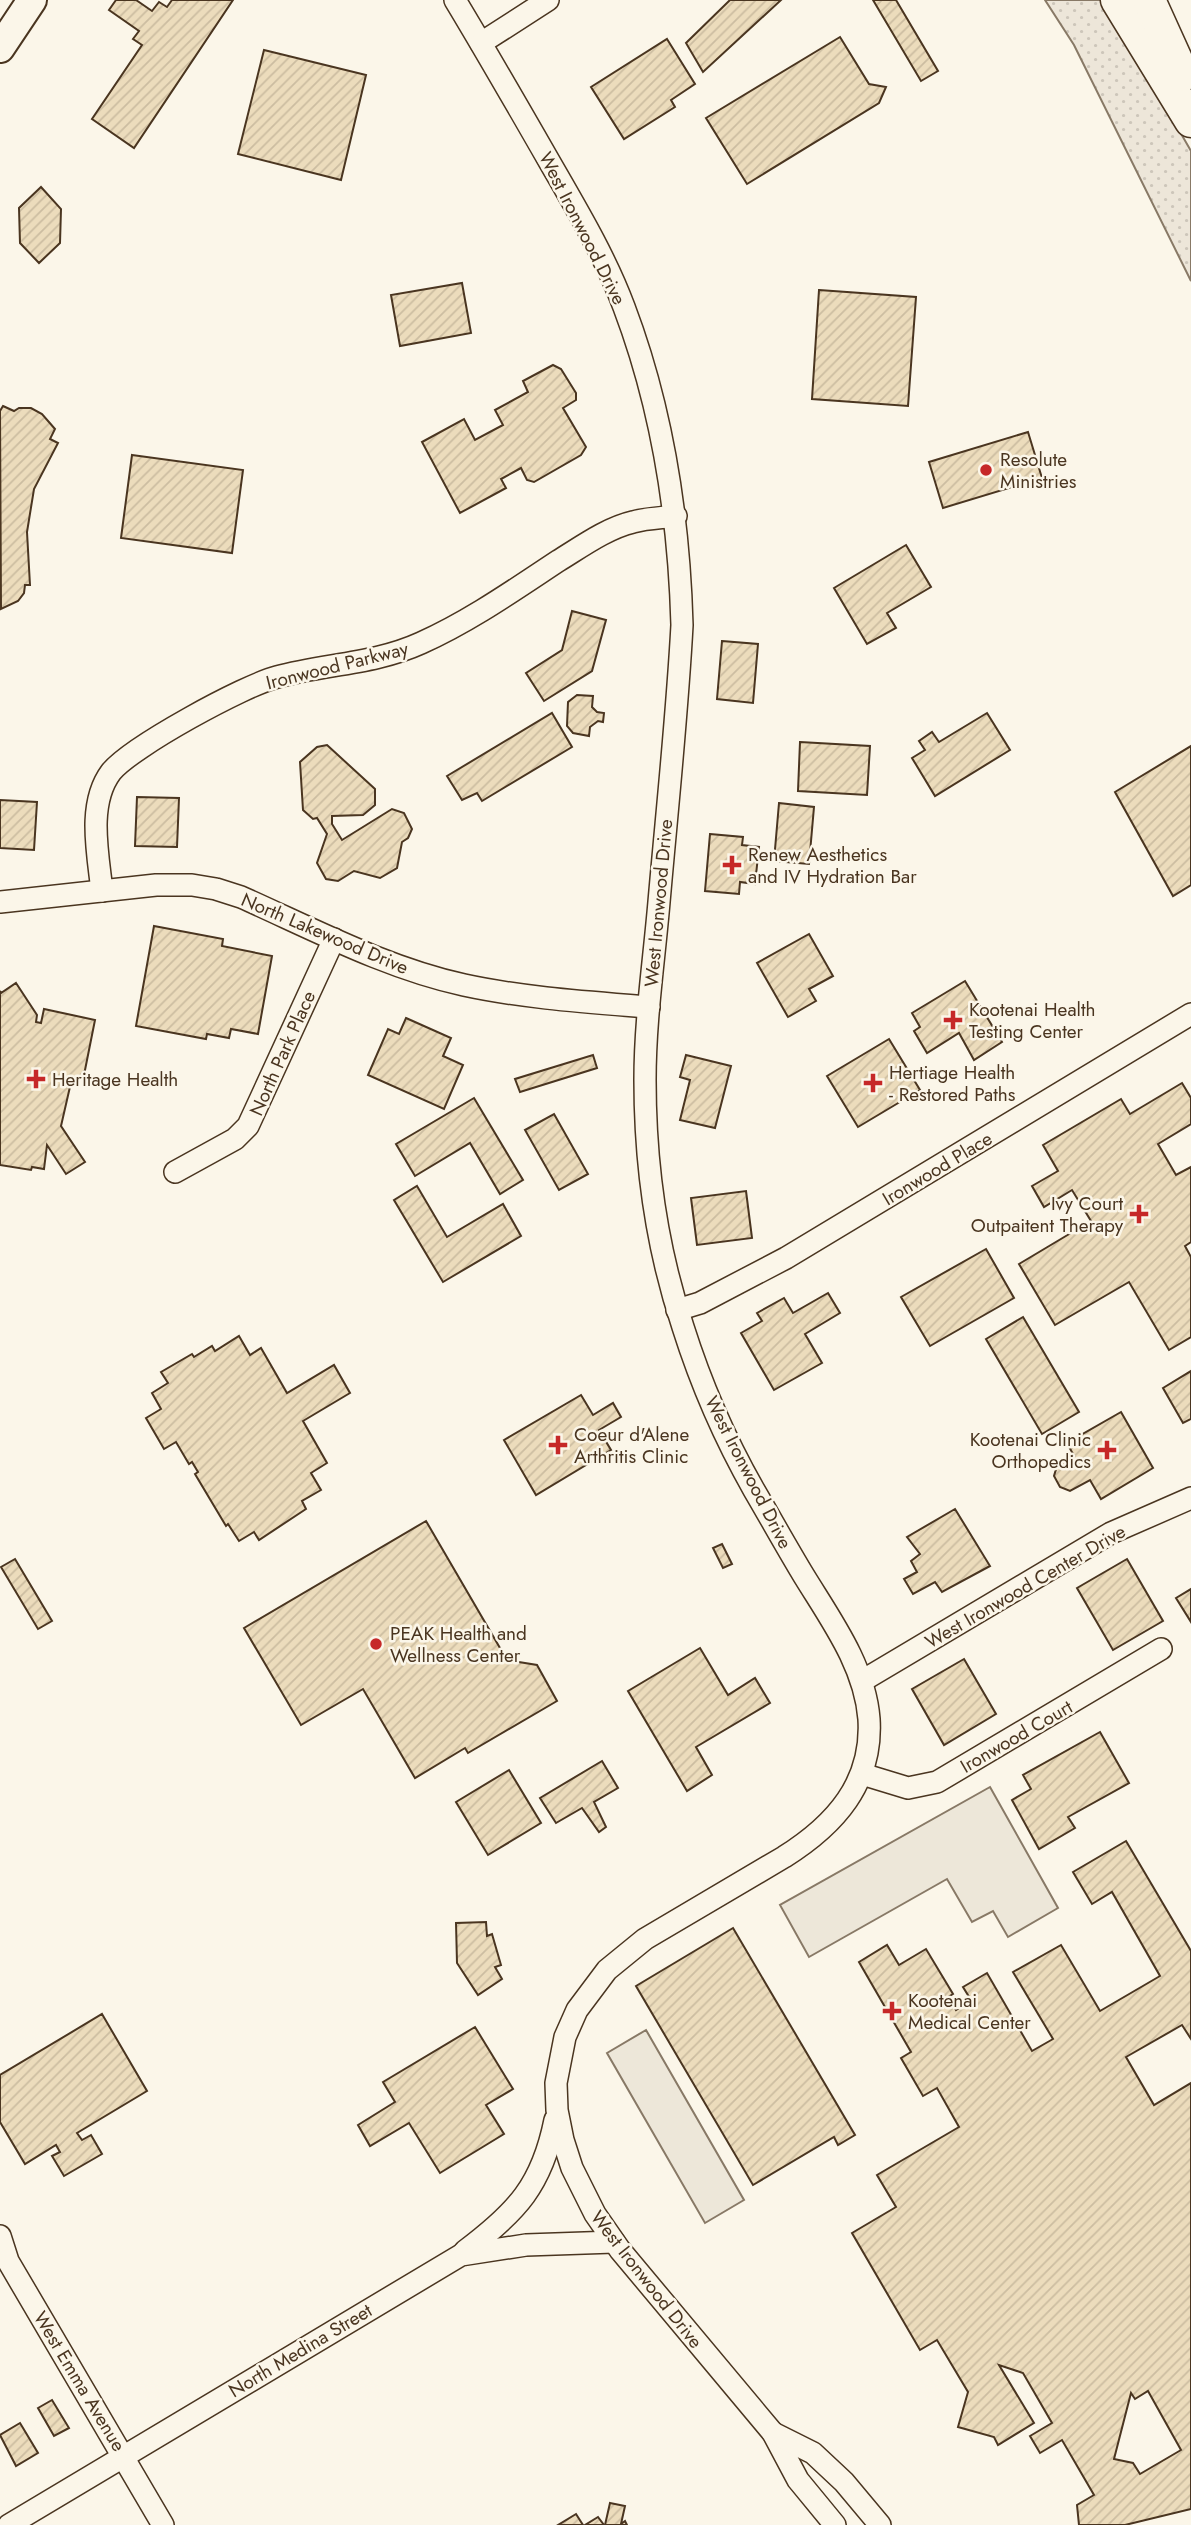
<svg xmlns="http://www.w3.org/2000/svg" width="1191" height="2525" font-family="Jost,sans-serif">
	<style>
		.grass { fill: url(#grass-dots); stroke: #887966; stroke-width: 2 }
		.parking { fill: #ede7d9; stroke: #887966; stroke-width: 2 }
		.building { fill: url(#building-hatch); stroke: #4a3520; stroke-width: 2; fill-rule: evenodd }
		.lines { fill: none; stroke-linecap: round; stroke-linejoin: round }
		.minor-casing { stroke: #4a3520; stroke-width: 24 }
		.major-casing { stroke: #4a3520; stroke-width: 32 }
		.highway-casing { stroke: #4a3520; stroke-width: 35 }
		.minor { stroke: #fbf6e9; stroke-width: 21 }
		.major { stroke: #fbf6e9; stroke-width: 28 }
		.highway { stroke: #fbf6e9; stroke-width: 32 }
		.poi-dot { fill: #c62828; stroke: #fbf6e9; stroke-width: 2.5 }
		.labels { text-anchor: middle; stroke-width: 5; stroke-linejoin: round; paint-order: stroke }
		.street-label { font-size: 19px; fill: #4a3520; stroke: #fbf6e9 }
		.poi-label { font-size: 19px; fill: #4a3520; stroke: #fbf6e9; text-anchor: start }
	</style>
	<defs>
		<pattern id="grass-dots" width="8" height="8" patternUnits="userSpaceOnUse" patternTransform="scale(1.75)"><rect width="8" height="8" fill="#ede6d9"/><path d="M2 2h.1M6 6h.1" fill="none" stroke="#cdc6ba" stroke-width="1.8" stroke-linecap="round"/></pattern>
		<pattern id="building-hatch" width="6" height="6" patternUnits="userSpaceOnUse" patternTransform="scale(1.75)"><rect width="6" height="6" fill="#ecdcbc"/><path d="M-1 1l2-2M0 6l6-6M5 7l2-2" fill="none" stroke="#ccbda1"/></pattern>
	</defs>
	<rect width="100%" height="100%" fill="#fbf6e9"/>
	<polygon class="grass" points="1045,0 1104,0 1191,151 1191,281 1074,45"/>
	<g class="parking">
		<polygon points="990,1787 1058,1908 1008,1937 993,1911 972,1922 947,1879 809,1957 780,1905"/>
		<polygon points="646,2030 744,2200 705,2223 607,2053"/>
	</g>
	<g class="building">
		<polygon points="116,0 136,0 152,11 159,2 167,7 172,0 233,0 134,148 92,119 142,45 133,39 139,31 109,10"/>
		<polygon points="730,0 781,0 703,72 686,43"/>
		<polygon points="873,0 896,0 938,71 921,81"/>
		<polygon points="840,37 869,84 886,87 879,103 747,184 706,118"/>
		<polygon points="667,39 695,84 671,100 675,107 624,139 591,87"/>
		<polygon points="264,50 366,75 341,180 238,154"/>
		<polygon points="41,187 61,209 60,243 39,263 20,243 19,208"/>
		<polygon points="462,283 471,333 400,346 391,295"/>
		<polygon points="819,290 916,297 908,406 812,399"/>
		<polygon points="553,365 561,369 576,393 576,400 563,408 586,447 581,455 534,482 527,480 521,468 501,479 506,488 460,513 422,442 464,419 475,440 503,425 495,410 528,392 523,381"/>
		<polygon points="3,406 14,411 19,408 31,408 42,414 55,429 50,439 58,443 34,489 27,532 30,585 25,585 24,593 18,601 1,609 0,411"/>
		<polygon points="1028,432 1042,478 943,508 929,462"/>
		<polygon points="132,455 243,470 232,553 121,538"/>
		<polygon points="906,545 931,587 887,613 896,628 867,644 834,588"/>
		<polygon points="572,611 606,620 592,671 544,701 526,673 562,650"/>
		<polygon points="722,641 758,644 753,703 717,699"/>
		<polygon points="577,695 593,696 592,707 597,712 604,713 603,722 598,721 590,727 589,736 573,733 567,726 568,702"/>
		<polygon points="552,713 572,747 482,801 477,793 462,800 447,776"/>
		<polygon points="987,713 1010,750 935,796 912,758 925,750 919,741 932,732 939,742"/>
		<polygon points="800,742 870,746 867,795 798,791"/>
		<polygon points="327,745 375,789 375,805 363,815 332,816 332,824 342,840 392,809 404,813 412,829 408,838 402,842 397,868 380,878 354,871 338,881 326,879 317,863 327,834 317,818 313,819 303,810 300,762 317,747"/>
		<polygon points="1191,746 1191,885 1173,896 1115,792"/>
		<polygon points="137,797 179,798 177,847 135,846"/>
		<polygon points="0,800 37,802 34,850 0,848"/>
		<polygon points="779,803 814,807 809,864 774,861"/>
		<polygon points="710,834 743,837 742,845 759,847 755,884 740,882 739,894 705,891"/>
		<polygon points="154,926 223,939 222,946 272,956 258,1034 231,1029 229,1038 207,1034 206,1039 136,1026"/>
		<polygon points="809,934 833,976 809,989 816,1001 788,1017 757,963"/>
		<polygon points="965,981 1002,1042 974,1060 959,1033 927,1053 914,1031 920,1027 912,1013"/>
		<polygon points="16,983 37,1015 36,1022 41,1023 44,1009 95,1020 83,1080 72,1078 61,1126 85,1162 66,1174 47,1145 44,1169 32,1167 31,1170 0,1165 0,991 1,993"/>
		<polygon points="406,1018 451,1038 443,1056 463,1065 444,1109 368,1075 388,1029 399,1034"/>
		<polygon points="889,1039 920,1090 858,1127 827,1076"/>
		<polygon points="593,1055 597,1068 520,1092 515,1079"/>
		<polygon points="686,1055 731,1066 715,1128 680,1120 690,1080 680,1077"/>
		<polygon points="1182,1083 1191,1098 1191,1124 1158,1144 1176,1175 1191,1167 1191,1242 1185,1246 1191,1257 1191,1337 1169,1350 1129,1282 1055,1325 1019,1264 1091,1221 1072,1190 1044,1207 1032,1186 1058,1171 1043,1145 1121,1099 1130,1114"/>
		<polygon points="474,1098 523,1180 500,1194 470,1143 415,1176 396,1144"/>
		<polygon points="554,1114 588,1174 559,1190 525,1130"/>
		<polygon points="417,1186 447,1237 503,1204 521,1236 443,1282 394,1200"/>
		<polygon points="746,1191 752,1238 697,1245 691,1198"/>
		<polygon points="986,1249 1014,1298 930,1346 901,1297"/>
		<polygon points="828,1293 840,1313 805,1334 822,1363 774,1390 741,1333 762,1321 757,1313 784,1298 793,1313"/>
		<polygon points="1023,1317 1079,1412 1042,1434 986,1339"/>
		<polygon points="239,1336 250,1355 261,1348 287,1393 334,1365 350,1393 303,1421 327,1463 311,1473 321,1490 302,1501 306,1509 259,1540 254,1532 239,1541 228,1524 226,1526 195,1474 198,1472 192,1462 189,1464 176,1442 164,1449 146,1418 161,1409 152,1393 168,1383 161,1372 192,1354 194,1357 212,1346 215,1351"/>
		<polygon points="1191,1371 1191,1419 1183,1423 1163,1388"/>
		<polygon points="581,1395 593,1415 613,1403 621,1417 599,1430 611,1450 536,1495 504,1440"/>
		<polygon points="1121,1412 1153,1468 1101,1499 1090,1480 1070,1491 1060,1487 1054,1476 1057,1466 1074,1456 1067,1443"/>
		<polygon points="955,1509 990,1566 942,1592 935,1582 913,1594 904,1579 917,1572 911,1561 920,1554 907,1537"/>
		<polygon points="426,1521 507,1660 537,1665 557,1701 468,1753 465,1748 415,1778 363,1689 301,1725 244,1628"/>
		<polygon points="722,1544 732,1564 723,1568 713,1548"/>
		<polygon points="15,1559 52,1621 38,1629 1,1567"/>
		<polygon points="1127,1559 1163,1621 1113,1650 1077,1588"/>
		<polygon points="1191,1589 1191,1622 1176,1598"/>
		<polygon points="700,1648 728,1695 755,1678 770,1703 696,1747 712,1775 687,1791 628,1691"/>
		<polygon points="964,1659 996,1714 944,1745 912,1689"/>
		<polygon points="1100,1732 1129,1783 1068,1817 1075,1828 1039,1849 1012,1800 1031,1789 1023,1775"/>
		<polygon points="602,1761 618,1788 594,1802 606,1827 599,1832 582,1808 556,1823 540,1798"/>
		<polygon points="509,1770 541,1823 488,1855 456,1802"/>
		<path d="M1126,1841L1191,1951V2039L1182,2025L1126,2057L1154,2105L1191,2083V2509L1125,2525H1079L1077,2505L1094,2495L1062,2440L1040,2453L1030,2436L1052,2423L1023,2373L999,2365L1034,2423L998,2445L994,2437L958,2427L968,2392L937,2340L920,2350L852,2233L896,2207L877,2175L959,2127L937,2088L923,2096L901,2058L911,2052L859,1962L887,1945L899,1965L926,1949L953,1994L948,1997L956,2010L971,2000L963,1987L987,1973L1032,2051L1053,2039L1013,1972L1061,1945L1100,2011L1160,1976L1112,1892L1092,1904L1073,1872ZM1148,2391L1181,2450L1140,2474L1133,2463L1114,2459L1131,2393L1135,2399Z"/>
		<polygon points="486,1922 487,1936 492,1934 501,1965 495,1967 502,1979 478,1995 457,1963 456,1923"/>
		<polygon points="733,1928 855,2135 838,2145 834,2137 753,2185 636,1986"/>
		<polygon points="102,2014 147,2091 77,2133 82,2140 91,2135 102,2154 64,2176 52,2156 60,2152 56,2145 25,2164 0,2122 0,2075"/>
		<polygon points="475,2027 513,2089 486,2105 504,2134 440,2173 409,2123 370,2146 358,2125 395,2102 383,2082"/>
		<polygon points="52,2400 69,2428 54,2436 38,2408"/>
		<polygon points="20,2423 38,2453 16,2466 0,2435"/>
		<polygon points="610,2503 625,2506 621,2524 625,2521 627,2525 605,2525"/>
		<polygon points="576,2514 583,2525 558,2525"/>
		<polygon points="598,2517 604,2525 585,2525"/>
	</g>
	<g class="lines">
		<g class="minor-casing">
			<g id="minor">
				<path d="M455,0C487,53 518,107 549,161C576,208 605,256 624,307C663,410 679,517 682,625C677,718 667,810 659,902C654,961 645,1020 645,1080C645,1162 657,1249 683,1327C701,1384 725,1439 754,1490C771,1519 787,1548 804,1576C831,1620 865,1666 869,1719C873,1783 835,1825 784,1857L645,1939L607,1970L577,2010L565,2037L556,2083L557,2110L563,2140L572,2168L595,2214L620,2250L773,2433L798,2480L835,2525"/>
				<polyline points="481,43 548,0"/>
				<path d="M102,891C98,854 87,804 111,772C131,747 245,685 277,677C325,664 375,664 421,643C470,621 514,590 558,561C581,547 607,528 633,522C647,518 662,518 676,516"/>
				<path d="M0,902L156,885H192L216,889L241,897C313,929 386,968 464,985C524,998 587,1002 649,1007"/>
				<polyline points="175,1172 235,1139 248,1126 334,939"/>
				<polyline points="677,1310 700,1303 786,1258 1191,1014"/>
				<polyline points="862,1681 1111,1533 1191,1498"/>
				<polyline points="862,1774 908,1788 937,1782 1161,1649"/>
				<polyline points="0,2236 8,2261 163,2525"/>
				<path d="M465,2251C517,2212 542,2185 555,2120"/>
				<polyline points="773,2433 813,2453 844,2482 880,2525"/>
				<polyline points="9,2525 461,2255 526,2245 614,2242"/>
			</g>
		</g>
		<g class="major-casing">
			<polyline id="major" points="0,48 32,0"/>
		</g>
		<g class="highway-casing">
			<g id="highway">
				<polyline points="1117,0 1191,121"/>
				<polyline points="1149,0 1183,75"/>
			</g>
		</g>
		<use href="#minor" class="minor"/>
		<use href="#major" class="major"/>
		<use href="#highway" class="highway"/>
	</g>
	<g class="poi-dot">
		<circle cx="986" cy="470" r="7"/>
		<path d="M728.5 854.5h7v7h7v7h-7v7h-7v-7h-7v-7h7z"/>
		<path d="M949.5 1009.5h7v7h7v7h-7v7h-7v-7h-7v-7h7z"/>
		<path d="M32.5 1068.5h7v7h7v7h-7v7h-7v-7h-7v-7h7z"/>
		<path d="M869.5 1072.5h7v7h7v7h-7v7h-7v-7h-7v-7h7z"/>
		<path d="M1135.5 1203.5h7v7h7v7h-7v7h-7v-7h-7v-7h7z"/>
		<path d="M554.5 1434.5h7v7h7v7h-7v7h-7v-7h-7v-7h7z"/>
		<path d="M1103.5 1439.5h7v7h7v7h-7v7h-7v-7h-7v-7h7z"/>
		<circle cx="376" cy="1644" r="7"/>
		<path d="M888.5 2000.5h7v7h7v7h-7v7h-7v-7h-7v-7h7z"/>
	</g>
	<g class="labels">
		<g class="street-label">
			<text transform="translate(583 228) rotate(63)" y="7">West Ironwood Drive</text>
			<text transform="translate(337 665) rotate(-14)" y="7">Ironwood Parkway</text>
			<text transform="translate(658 903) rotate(-85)" y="7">West Ironwood Drive</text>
			<text transform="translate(325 933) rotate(23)" y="7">North Lakewood Drive</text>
			<text transform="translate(282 1053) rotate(-66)" y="7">North Park Place</text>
			<text transform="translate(937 1168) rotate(-31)" y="7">Ironwood Place</text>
			<text transform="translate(749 1472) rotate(63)" y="7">West Ironwood Drive</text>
			<text transform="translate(1025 1586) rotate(-30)" y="7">West Ironwood Center Drive</text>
			<text transform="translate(1016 1736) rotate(-30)" y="7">Ironwood Court</text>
			<text transform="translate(647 2279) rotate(52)" y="7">West Ironwood Drive</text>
			<text transform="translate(300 2350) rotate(-31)" y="7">North Medina Street</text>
			<text transform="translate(80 2381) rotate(59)" y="7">West Emma Avenue</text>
		</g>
		<g class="poi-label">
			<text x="1000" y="466">Resolute<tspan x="1000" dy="22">Ministries</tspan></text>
			<text x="748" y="861">Renew Aesthetics<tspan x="748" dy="22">and IV Hydration Bar</tspan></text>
			<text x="969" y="1016">Kootenai Health<tspan x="969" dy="22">Testing Center</tspan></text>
			<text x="889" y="1079">Hertiage Health<tspan x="889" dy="22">- Restored Paths</tspan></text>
			<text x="52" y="1086">Heritage Health</text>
			<text x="1123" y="1210" text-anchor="end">Ivy Court<tspan x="1123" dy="22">Outpaitent Therapy</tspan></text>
			<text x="574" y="1441">Coeur d'Alene<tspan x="574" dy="22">Arthritis Clinic</tspan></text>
			<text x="1091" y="1446" text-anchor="end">Kootenai Clinic<tspan x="1091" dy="22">Orthopedics</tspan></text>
			<text x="390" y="1640">PEAK Health and<tspan x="390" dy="22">Wellness Center</tspan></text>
			<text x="908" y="2007">Kootenai<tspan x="908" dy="22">Medical Center</tspan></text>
		</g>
	</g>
</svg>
